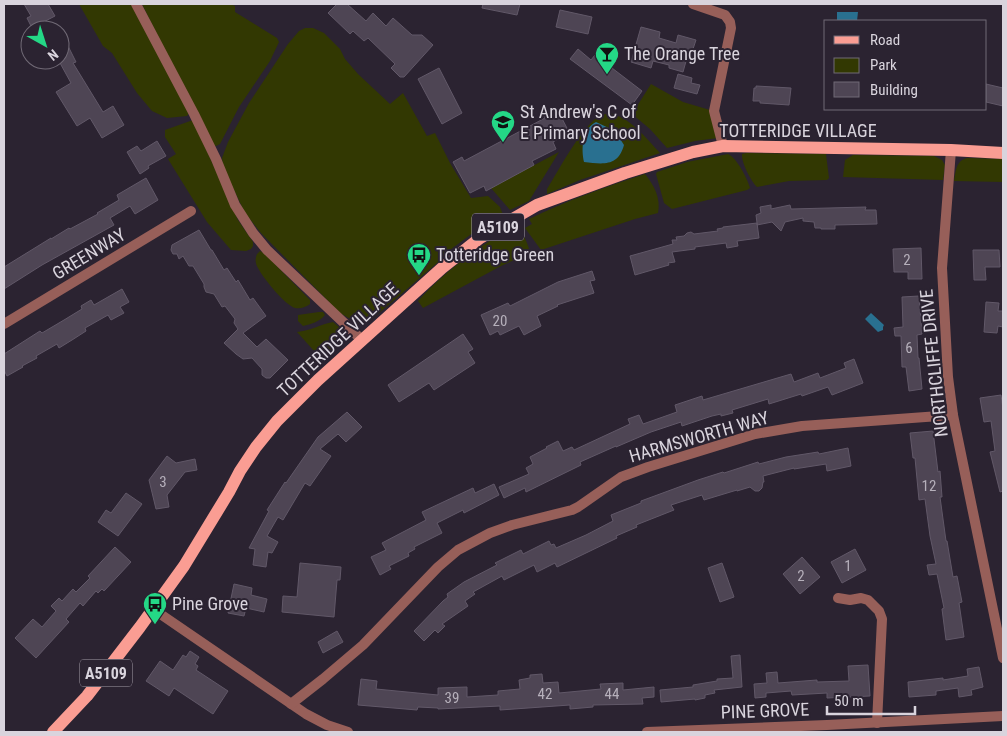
<svg xmlns="http://www.w3.org/2000/svg" width="1007" height="736" font-family="'Roboto Condensed',sans-serif">
	<style>
		.green { fill: #323802 }
		.water { fill: #297090 }
		.building { fill: #4e4554; stroke: #615868 }
		.lines { fill: none; stroke-linecap: round; stroke-linejoin: round }
		.street { stroke: #975f59; stroke-width: 10 }
		.primary { stroke: #fa9d93; stroke-width: 12 }
		.labels { text-anchor: middle; stroke-width: 4; stroke-linejoin: round; paint-order: stroke }
		.number-label { font-size: 15px; fill: #b6b0bb }
		.shield { fill: #2b2331; stroke: #a59fa9; stroke-width: 1 }
		.shield-label { font-size: 16px; font-weight: bold; fill: #d9d4dd }
		.poi-label { font-size: 18px; fill: #d9d4dd; stroke: #2b2331; text-anchor: start }
		.street-label { font-size: 18px; fill: #d9d4dd; stroke: #2b2331 }
	</style>
	<rect width="100%" height="100%" fill="#2b2331"/>
	<g class="green">
		<polygon points="79,4 133,4 189,113 187,116 167,118 152,111 137,93 112,53 103,46"/>
		<polygon points="142,4 230,4 235,6 235,12 277,38 279,42 270,61 239,107 220,144 216,146 212,145"/>
		<polygon points="305,28 313,28 324,33 340,49 345,59 358,74 390,104 403,93 427,136 435,133 450,163 471,198 488,196 500,207 503,215 470,235 450,250 436,264 371,320 359,324 340,313 261,233 245,213 223,167 222,158 228,142 249,103 288,44 299,31"/>
		<polygon points="651,84 683,102 710,110 718,138 695,141 667,148 650,129 632,114"/>
		<path d="M609,113C630,117 646,138 660,153L580,180L547,194V189C559,170 580,129 598,117C601,115 606,114 609,113Z"/>
		<polygon points="193,120 238,220 253,242 253,246 251,249 246,251 231,250 207,222 168,159 176,154 165,137 165,130"/>
		<polygon points="559,152 529,201 510,210 491,188"/>
		<path d="M746,153L826,154L829,178L827,180L789,181L757,187C751,181 741,162 742,154Z"/>
		<path d="M728,154C737,158 747,178 750,188L747,190L672,209L664,203L656,174L657,172L687,162Z"/>
		<polygon points="853,155 934,156 942,160 945,165 943,180 843,177 845,160"/>
		<path d="M967,158L1003,159V182L954,181C956,170 956,161 967,158Z"/>
		<path d="M645,174C654,185 661,198 658,213L635,219L541,250L525,228L532,224L529,219C566,201 605,187 645,174Z"/>
		<path d="M515,226C523,232 528,243 530,253L501,266L423,308L418,301C446,270 479,246 515,226Z"/>
		<path d="M260,251L264,253L310,300V304C306,307 301,309 295,308C285,305 263,278 258,268C255,263 255,259 257,254Z"/>
		<path d="M319,312H323L325,315C319,322 311,324 303,326L298,321V315Z"/>
		<path d="M333,322L339,327L342,336L335,348L324,362L297,332C310,331 321,324 333,322Z"/>
	</g>
	<g class="water">
		<polygon points="837,12 858,12 857,21 837,21"/>
		<path d="M596,122L615,131L624,145C618,167 603,164 584,162C581,149 582,129 596,122Z"/>
		<polygon points="871,313 884,325 883,327 883,330 878,332 865,319"/>
	</g>
	<g class="building">
		<polygon points="24,4 48,4 55,16 32,28 27,18 31,16"/>
		<polygon points="337,4 347,4 366,21 373,13 386,26 393,18 412,35 422,35 433,45 404,77 400,77 391,68 395,64 368,38 364,41 353,31 350,34 328,13"/>
		<polygon points="483,4 520,4 517,15 482,8"/>
		<polygon points="560,10 592,17 588,34 556,27"/>
		<polygon points="641,27 660,32 659,38 676,43 678,35 696,40 691,55 688,54 683,72 669,68 669,65 653,61 651,68 631,62"/>
		<polygon points="60,30 76,62 73,63 103,112 113,106 124,125 102,138 90,118 77,126 56,92 71,83 60,63"/>
		<polygon points="578,49 591,60 595,55 642,91 632,105 570,59"/>
		<polygon points="439,68 462,113 442,124 418,79"/>
		<polygon points="678,74 692,78 691,83 700,85 697,94 674,88"/>
		<polygon points="986,84 1003,88 1003,106 986,102"/>
		<polygon points="756,86 791,88 789,105 760,103 760,101 753,101 754,88 756,88"/>
		<polygon points="556,107 569,132 553,142 556,149 532,161 534,165 486,191 484,186 470,193 453,162 462,157 464,161 545,118 543,114"/>
		<polygon points="157,141 166,156 148,166 149,168 140,174 127,152 137,146 141,151"/>
		<polygon points="146,178 158,200 135,214 130,206 110,218 114,225 42,265 4,289 4,267 51,238 51,239 69,228 70,229 98,214 97,213 119,200 117,195"/>
		<polygon points="771,205 771,209 790,205 791,209 866,207 865,210 876,210 877,224 835,225 835,229 821,229 821,228 815,228 814,222 803,221 803,218 785,222 781,231 772,222 757,225 757,223 759,238 737,241 738,246 727,248 726,243 695,247 695,249 672,252 675,262 668,263 669,265 635,275 630,256 673,244 672,240 677,240 676,237 684,236 687,233 691,232 694,234 718,231 717,229 723,228 723,227 757,223 756,215 761,213 760,207"/>
		<polygon points="199,230 211,250 212,250 224,270 227,268 236,282 238,280 250,300 253,298 266,316 243,333 257,347 266,339 288,360 270,378 266,378 262,375 262,369 252,358 243,359 236,354 224,343 238,329 234,323 235,319 225,306 222,307 214,294 206,292 204,287 204,284 193,266 189,266 183,256 179,259 177,254 173,254 171,250 172,245"/>
		<polygon points="921,248 922,279 908,279 908,272 894,272 893,249"/>
		<polygon points="973,250 999,250 1000,267 985,267 986,280 974,280"/>
		<polygon points="592,271 595,280 590,281 594,293 557,305 558,306 537,316 541,326 524,335 519,326 500,335 498,331 490,335 481,315 508,303 510,306 558,282"/>
		<polygon points="122,289 129,302 120,307 124,313 111,320 108,315 85,328 86,331 72,340 59,348 57,344 36,356 37,358 22,366 23,367 7,376 4,370 4,354 40,331 42,333 64,320 82,309 81,306 91,300 94,305"/>
		<polygon points="919,296 922,334 917,335 918,358 919,358 922,389 909,391 906,367 902,367 901,336 895,336 894,328 903,327 902,297"/>
		<polygon points="986,302 999,303 998,311 1003,311 1003,327 998,326 997,333 984,332"/>
		<polygon points="463,334 473,349 468,352 475,363 434,390 429,383 399,402 388,385"/>
		<polygon points="854,359 863,383 832,395 828,387 802,396 801,394 769,404 768,399 732,410 733,413 721,416 721,414 712,416 682,426 681,422 651,432 616,447 616,446 580,462 581,465 526,492 525,488 504,498 499,487 529,474 526,468 533,464 530,457 547,448 546,447 558,441 563,451 572,447 574,450 630,424 628,419 639,415 643,424 677,412 675,405 702,396 703,400 791,374 794,382 818,373 820,378 846,368 844,363"/>
		<polygon points="1001,395 1003,409 1003,491 1000,492 990,452 995,451 991,421 984,422 980,398"/>
		<polygon points="347,412 362,427 346,442 338,434 320,449 331,456 310,486 305,483 283,520 278,517 267,536 278,542 272,553 268,552 266,567 253,565 255,549 249,548 269,511 267,510 285,482 286,483 318,437"/>
		<polygon points="933,431 938,472 940,471 942,497 940,497 946,541 947,541 953,577 957,576 962,602 959,603 964,637 946,640 942,609 944,608 937,574 929,575 927,565 936,564 930,536 925,499 919,500 915,458 913,458 910,433"/>
		<polygon points="848,448 851,466 827,471 826,464 794,469 794,468 763,476 764,482 763,482 762,488 759,491 755,491 750,487 737,491 737,490 704,500 702,495 671,505 674,510 636,525 637,527 616,536 617,538 557,567 555,563 537,572 534,565 504,580 502,576 473,592 475,594 465,601 468,606 442,624 445,626 438,633 435,630 424,641 414,631 443,601 448,597 447,594 464,582 497,565 495,563 521,550 523,554 549,541 551,545 554,544 556,548 586,535 613,521 611,515 641,503 641,501 698,480 723,472 724,473 758,462 759,464 786,457 818,452 819,454"/>
		<polygon points="167,456 176,463 195,459 197,470 185,472 167,495 169,507 156,509 149,480"/>
		<polygon points="494,484 499,495 464,513 463,510 437,523 442,533 414,547 415,549 408,553 409,556 389,566 391,569 380,575 371,557 386,550 382,543 426,520 422,512 473,488 475,493"/>
		<polygon points="126,493 142,504 118,536 98,522 106,510 111,513"/>
		<polygon points="115,547 131,562 104,591 102,589 98,593 96,591 83,606 80,603 66,619 69,622 36,658 15,638 33,619 42,627 56,611 51,606 59,598 62,601 73,589 76,592 90,578 88,576"/>
		<polygon points="855,549 866,570 842,583 831,562"/>
		<polygon points="802,557 820,577 800,594 783,574"/>
		<polygon points="300,563 341,567 340,580 337,580 334,617 282,612 283,596 297,597"/>
		<polygon points="722,563 734,597 720,602 708,568"/>
		<polygon points="234,584 252,588 251,595 267,599 264,612 246,608 244,616 228,613"/>
		<polygon points="337,631 343,642 323,653 318,642"/>
		<polygon points="190,651 199,657 195,664 198,666 196,670 228,691 213,714 174,688 169,696 146,681 160,661 173,670 183,655 186,657"/>
		<polygon points="740,655 742,687 714,690 715,693 705,695 705,698 695,700 695,699 661,702 660,690 693,687 693,685 717,681 717,679 733,678 731,656"/>
		<polygon points="868,665 870,696 827,698 827,693 792,695 791,691 766,693 766,697 755,698 754,684 767,683 766,673 777,672 778,683 817,680 817,682 849,681 848,666"/>
		<polygon points="979,667 983,687 971,690 972,695 959,697 958,688 936,691 936,695 909,697 908,682 943,678 943,680 968,676 967,669"/>
		<polygon points="542,674 543,683 558,682 559,693 601,689 600,684 623,683 623,690 654,687 654,697 642,698 643,704 593,705 593,707 570,709 570,705 500,710 500,706 438,709 438,708 418,707 417,710 358,705 361,679 377,681 376,689 438,695 438,688 467,687 467,697 498,695 498,691 520,689 519,680 530,678 530,675"/>
	</g>
	<g class="lines">
		<g class="street">
			<polyline points="136,4 194,114 216,159 235,205 253,233 267,250 362,340"/>
			<polyline points="693,4 725,15 730,22 731,28 714,111 723,146"/>
			<polyline points="951,150 942,268 948,377 953,415 1003,658"/>
			<polyline points="4,324 191,211"/>
			<polyline points="838,598 850,600 861,598 868,600 879,611 882,619 877,723"/>
			<polyline points="153,609 306,714 327,725 348,732"/>
			<polyline points="291,704 323,679 363,645 438,567 458,550 490,533 512,525 572,510 578,507 621,477 648,467 755,434 802,426 953,415"/>
			<polyline points="647,732 827,725 1003,716"/>
		</g>
		<polyline class="primary" points="53,732 87,696 140,627 184,566 229,492 240,471 256,447 277,421 318,380 442,268 480,238 537,205 625,173 693,152 723,146 951,150 1003,153"/>
	</g>
	<defs>
		<g id="bar-pin" transform="scale(1.25)"><path d="M0 17L-7.5 6A9.5 9.5 0 1 1 7.5 6Z" fill="#24d886" stroke="#2b2331"/><path d="M-6-5H6L.8 .8V4.5H3.5V6h-7V4.5H-.8V.8Z" fill="#111"/></g>
		<g id="school-pin" transform="scale(1.25)"><path d="M0 17L-7.5 6A9.5 9.5 0 1 1 7.5 6Z" fill="#24d886" stroke="#2b2331"/><path d="M0-5L7-2L0 1L-7-2ZM-4 1L0 2.5L4 1V4Q0 6-4 4Z" fill="#111"/></g>
		<g id="bus-pin" transform="scale(1.25)"><path d="M0 17L-7.5 6A9.5 9.5 0 1 1 7.5 6Z" fill="#24d886" stroke="#2b2331"/><path d="M-5-6H5V4H4V6H2V4H-2V6H-4V4H-5ZM-3.5-4V0h7V-4ZM-3.5 1.2v1.5H-2V1.2ZM2 1.2v1.5H3.5V1.2Z" fill="#111"/></g>
	</defs>
	<g fill-rule="evenodd">
		<use href="#bar-pin" x="607" y="54"/>
		<use href="#school-pin" x="503" y="122"/>
		<use href="#bus-pin" x="419" y="255"/>
		<use href="#bus-pin" x="155" y="604"/>
	</g>
	<g class="labels">
		<g class="number-label">
			<text x="907" y="265">2</text>
			<text x="500" y="326">20</text>
			<text x="909" y="353">6</text>
			<text x="163" y="487">3</text>
			<text x="929" y="491">12</text>
			<text x="848" y="571">1</text>
			<text x="801" y="581">2</text>
			<text x="545" y="699">42</text>
			<text x="612" y="699">44</text>
			<text x="452" y="703">39</text>
		</g>
		<g class="shield">
			<rect x="472" y="213.5" width="52" height="27" rx="4"/>
			<rect x="80" y="659.5" width="52" height="27" rx="4"/>
		</g>
		<g class="shield-label">
			<text x="498" y="233">A5109</text>
			<text x="106" y="679">A5109</text>
		</g>
		<g class="poi-label">
			<text x="624" y="60">The Orange Tree</text>
			<text x="520" y="118">St Andrew's C of<tspan x="520" dy="21">E Primary School</tspan></text>
			<text x="436" y="261">Totteridge Green</text>
			<text x="172" y="610">Pine Grove</text>
		</g>
		<g class="street-label">
			<text x="798" y="137">TOTTERIDGE VILLAGE</text>
			<text transform="translate(89 254) rotate(-31)" y="6">GREENWAY</text>
			<text transform="translate(338 340) rotate(-43)" y="6">TOTTERIDGE VILLAGE</text>
			<text transform="translate(934 363) rotate(-96)" y="6">NORTHCLIFFE DRIVE</text>
			<text transform="translate(699 437) rotate(-16)" y="6">HARMSWORTH WAY</text>
			<text transform="translate(765 711) rotate(-2)" y="6">PINE GROVE</text>
		</g>
	</g>
	<rect width="1007" height="736" fill="none" stroke="#d9d4dd" stroke-width="10"/>
	<rect x="824" y="20" width="162" height="90" fill="#2b2331" stroke="#716a76"/>
	<rect x="834" y="36" width="25" height="8" fill="#fa9d93" stroke="#716a76"/>
	<text x="870" y="45" font-size="15" fill="#d9d4dd">Road</text>
	<rect x="834" y="58" width="25" height="15" fill="#323802" stroke="#716a76"/>
	<text x="870" y="70" font-size="15" fill="#d9d4dd">Park</text>
	<rect x="834" y="82" width="25" height="15" fill="#4e4554" stroke="#716a76"/>
	<text x="870" y="95" font-size="15" fill="#d9d4dd">Building</text>
	<g transform="translate(45 45) rotate(141)"><circle r="24" fill="#2b2331" stroke="#716a76"/>
	<path d="M0-4L9 19L0 12L-9 19Z" fill="#24d886"/>
	<text y="-8" font-size="14" font-weight="bold" text-anchor="middle" fill="#d9d4dd">N</text>
	</g>
	<path d="M827 706v8h88v-8" fill="none" stroke="#d9d4dd" stroke-width="2.5"/>
	<text x="834" y="706" font-size="15" fill="#d9d4dd" stroke="#2b2331" stroke-width="4" paint-order="stroke">50 m</text>
</svg>
